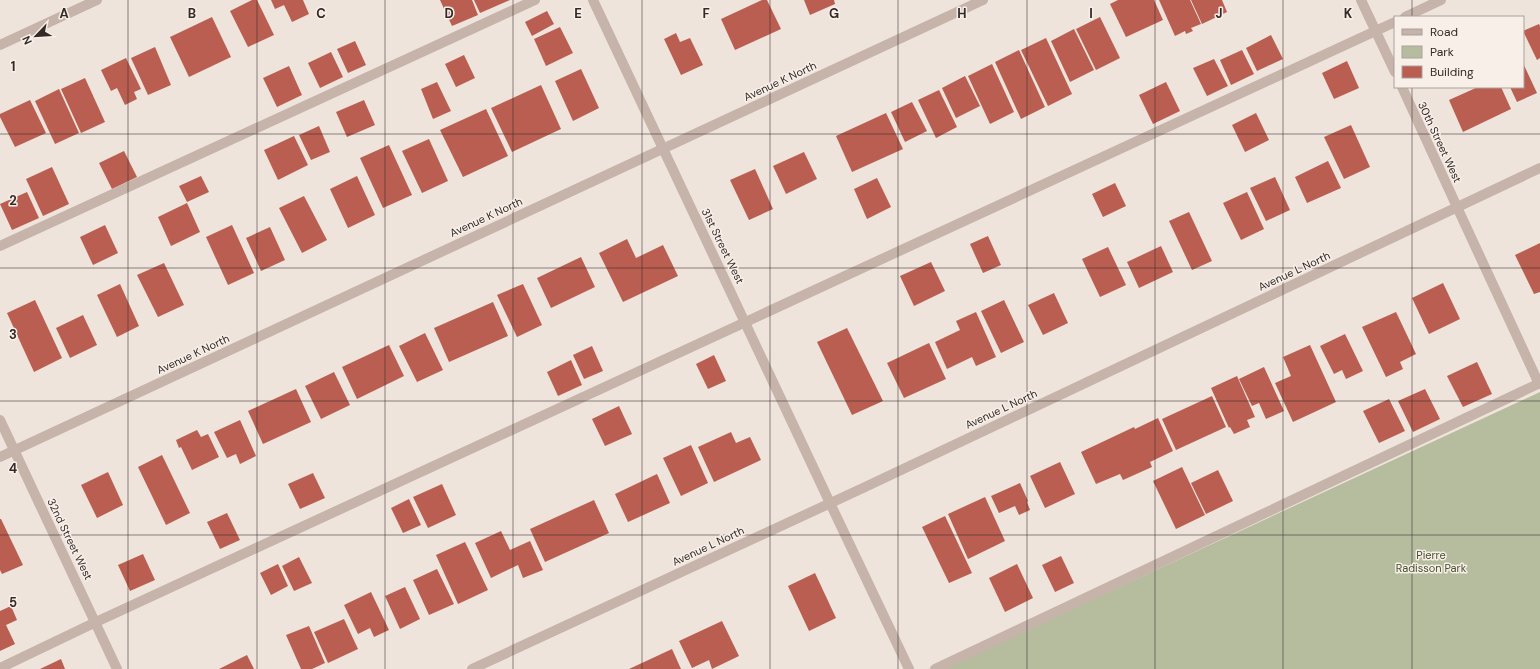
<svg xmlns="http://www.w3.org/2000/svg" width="1540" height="669" font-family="'DM Sans',sans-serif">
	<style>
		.green { fill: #b6bd9e }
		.building { fill: #b95e50 }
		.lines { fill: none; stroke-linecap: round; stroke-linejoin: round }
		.lane { stroke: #c6b3aa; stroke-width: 10 }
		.street { stroke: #c6b3aa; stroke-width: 10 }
		.grid { fill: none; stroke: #342b28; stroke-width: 1; stroke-opacity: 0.55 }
		.labels { text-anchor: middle; stroke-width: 3; stroke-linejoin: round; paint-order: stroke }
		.street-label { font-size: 11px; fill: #342b28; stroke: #f7efe8 }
		.park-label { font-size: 11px; fill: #47502f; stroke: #f7efe8 }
		.grid-label { font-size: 13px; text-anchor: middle; font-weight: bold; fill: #342b28; stroke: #f7efe8; stroke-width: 3; stroke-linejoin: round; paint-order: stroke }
	</style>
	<rect width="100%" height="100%" fill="#efe4dc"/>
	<polygon class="green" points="1540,392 1540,669 942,669"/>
	<g class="building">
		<polygon points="252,0 257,0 274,35 248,47 230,11"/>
		<polygon points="271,0 303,0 309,14 292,22 284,5 275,9"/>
		<polygon points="440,0 472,0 478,15 452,26"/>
		<polygon points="474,0 510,0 480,13"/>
		<polygon points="762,0 767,0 781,29 735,50 721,19"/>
		<polygon points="804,0 834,0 835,4 810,15"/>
		<polygon points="1118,0 1154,0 1163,20 1126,37 1110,4"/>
		<polygon points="1159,0 1190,0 1201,24 1191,28 1193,31 1186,34 1185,31 1175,36"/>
		<polygon points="1191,0 1222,0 1227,12 1202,24"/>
		<polygon points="547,11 554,24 532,36 525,22"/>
		<polygon points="212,17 231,57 189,77 170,37"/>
		<polygon points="1100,17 1120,58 1096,70 1076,29"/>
		<polygon points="1539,24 1540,26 1540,58 1537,60 1523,31"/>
		<polygon points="560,27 573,53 546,66 534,39"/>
		<polygon points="1074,29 1094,70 1070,82 1051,41"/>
		<polygon points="676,33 680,42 690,38 703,65 681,75 664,39"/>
		<polygon points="1271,35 1283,59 1257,71 1246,48"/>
		<polygon points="1046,38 1072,94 1048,106 1021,50"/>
		<polygon points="355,41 366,65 348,73 337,49"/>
		<polygon points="155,47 171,85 148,95 131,58"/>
		<polygon points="1019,50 1045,107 1021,119 995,62"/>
		<polygon points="1242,50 1254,74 1231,85 1220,60"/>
		<polygon points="331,52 343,77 320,88 308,63"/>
		<polygon points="464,55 475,78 456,87 445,64"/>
		<polygon points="126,58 141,89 134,92 137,99 125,105 117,88 111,91 101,70"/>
		<polygon points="1214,59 1228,86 1207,96 1193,68"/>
		<polygon points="1347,61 1359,88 1334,99 1322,73"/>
		<polygon points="1523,63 1537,93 1517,102 1510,87 1523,87"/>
		<polygon points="992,64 1014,112 990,124 968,76"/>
		<polygon points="289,66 302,95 277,107 263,78"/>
		<polygon points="581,69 599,108 573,121 555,81"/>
		<polygon points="965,76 980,106 956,118 942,88"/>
		<polygon points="85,78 105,122 81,133 61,89"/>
		<polygon points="437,82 451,111 433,119 421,89"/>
		<polygon points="1166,82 1180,111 1153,124 1139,95"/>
		<polygon points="541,85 561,129 512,152 491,108"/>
		<polygon points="1478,87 1501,87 1511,109 1463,132 1449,100"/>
		<polygon points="59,89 79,133 55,144 35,101"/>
		<polygon points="939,90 957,127 936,138 918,100"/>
		<polygon points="30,100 46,133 15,147 0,117 0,114"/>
		<polygon points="364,100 375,125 347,137 336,112"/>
		<polygon points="912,102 927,131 905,142 891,112"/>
		<polygon points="486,109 508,156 463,177 440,130"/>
		<polygon points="886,113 903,149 852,172 836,136"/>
		<polygon points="1256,113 1269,140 1245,152 1232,125"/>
		<polygon points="1351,125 1370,167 1344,179 1324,137"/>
		<polygon points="319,126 330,152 311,160 299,135"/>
		<polygon points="294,136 308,165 278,180 264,150"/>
		<polygon points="429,139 448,181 422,193 402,151"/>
		<polygon points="389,145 412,195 383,208 360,158"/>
		<polygon points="124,151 137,177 112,189 99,163"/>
		<polygon points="804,152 817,179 786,194 773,166"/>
		<polygon points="1328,161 1341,188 1307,203 1295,177"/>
		<polygon points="52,167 69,204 43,216 26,179"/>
		<polygon points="755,169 773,209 749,220 730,180"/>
		<polygon points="201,176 209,192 187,202 179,186"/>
		<polygon points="357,176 375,215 348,228 330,189"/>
		<polygon points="1275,177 1290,210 1266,221 1250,188"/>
		<polygon points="877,178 891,207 867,219 854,189"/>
		<polygon points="1115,183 1126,206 1103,217 1092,194"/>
		<polygon points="27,192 39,218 12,230 0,204"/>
		<polygon points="1247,192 1264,229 1241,240 1223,203"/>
		<polygon points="304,196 327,240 302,253 279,208"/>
		<polygon points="187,203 200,232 171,246 158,217"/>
		<polygon points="1189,212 1212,261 1192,270 1169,221"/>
		<polygon points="105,225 118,253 93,265 80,237"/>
		<polygon points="232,225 254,273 228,285 206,237"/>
		<polygon points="270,227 285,260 261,271 246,238"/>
		<polygon points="988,236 1001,265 983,273 970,244"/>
		<polygon points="627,239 636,258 663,245 678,276 623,302 599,253"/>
		<polygon points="1540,243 1540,292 1534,294 1515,255"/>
		<polygon points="1161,246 1173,272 1139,288 1127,262"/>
		<polygon points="1108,247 1126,285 1100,297 1082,259"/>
		<polygon points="581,257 595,287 551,308 537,278"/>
		<polygon points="931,262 945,291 914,306 900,276"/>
		<polygon points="164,263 184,305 158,317 137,275"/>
		<polygon points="1443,283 1460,319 1429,334 1412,298"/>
		<polygon points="120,284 139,326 117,337 97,295"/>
		<polygon points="523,284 542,325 517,337 497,295"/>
		<polygon points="1054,293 1068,323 1043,335 1028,305"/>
		<polygon points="35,300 62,358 34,372 7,313"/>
		<polygon points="1004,300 1024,342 1001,353 981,311"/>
		<polygon points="493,302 508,336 449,362 434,328"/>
		<polygon points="976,312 996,357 976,366 972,357 947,369 935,342 960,330 956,321"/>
		<polygon points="1396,312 1416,354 1400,362 1403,369 1386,377 1362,327"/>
		<polygon points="83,315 97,345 70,358 56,328"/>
		<polygon points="847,328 883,401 852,415 817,342"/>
		<polygon points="425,333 443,370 417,382 399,346"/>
		<polygon points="1345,334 1363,371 1346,379 1342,370 1334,374 1320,346"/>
		<polygon points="929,343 946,379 904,398 887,363"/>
		<polygon points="389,345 404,376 357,399 342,367"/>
		<polygon points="1310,345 1336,402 1293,422 1275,383 1291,376 1283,357"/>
		<polygon points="592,346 603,371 584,379 573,355"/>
		<polygon points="714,355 726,381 708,389 696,364"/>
		<polygon points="571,360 582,385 558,396 547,372"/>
		<polygon points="1477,362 1492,394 1463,407 1447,376"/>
		<polygon points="1264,367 1284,411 1266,419 1259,403 1252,406 1239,379"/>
		<polygon points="334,372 350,405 321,419 305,386"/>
		<polygon points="1237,376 1255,417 1247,420 1250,427 1234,434 1230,427 1229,428 1211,388"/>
		<polygon points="296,389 311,422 263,444 248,411"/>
		<polygon points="1425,389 1440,419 1413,432 1398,401"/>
		<polygon points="1212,396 1226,427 1176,450 1162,419"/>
		<polygon points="1389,399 1405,431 1379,443 1363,411"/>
		<polygon points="619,406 632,434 605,446 592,419"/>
		<polygon points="1158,418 1173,451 1150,462 1152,467 1123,480 1120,474 1096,484 1081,452 1134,427 1135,429"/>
		<polygon points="240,420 256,456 240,464 236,454 227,458 214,432"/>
		<polygon points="197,430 201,437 208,434 219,457 192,470 181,447 179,448 176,440"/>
		<polygon points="731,432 736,443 750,437 761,460 714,482 698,447"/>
		<polygon points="691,445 708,483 681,496 663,458"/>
		<polygon points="162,455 190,513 166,525 138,467"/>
		<polygon points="1060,462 1075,494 1045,508 1030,476"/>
		<polygon points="1182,467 1205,515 1176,529 1153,481"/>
		<polygon points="1218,470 1233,501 1206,514 1191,483"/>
		<polygon points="108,472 123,505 97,518 81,485"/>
		<polygon points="313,473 325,498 300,509 288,484"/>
		<polygon points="657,474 670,503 628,522 615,494"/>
		<polygon points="1020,483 1028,501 1027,502 1030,510 1019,515 1015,506 999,513 991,496"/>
		<polygon points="442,484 456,515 428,528 413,497"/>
		<polygon points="985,497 1005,541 968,559 948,514"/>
		<polygon points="409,499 421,525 403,533 391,508"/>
		<polygon points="594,500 609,533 545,562 530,529"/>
		<polygon points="227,513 240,540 220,549 207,522"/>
		<polygon points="945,516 972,573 949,583 922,527"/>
		<polygon points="0,519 1,519 23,565 2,574 0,570"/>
		<polygon points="501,531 510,550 530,541 543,570 523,578 518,565 491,578 475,543"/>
		<polygon points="465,542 488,590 458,604 436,555"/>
		<polygon points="143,554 155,580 130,591 118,565"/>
		<polygon points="1061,556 1074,583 1055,592 1042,565"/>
		<polygon points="299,557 312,583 294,591 282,566"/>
		<polygon points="278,564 288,586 271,595 260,573"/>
		<polygon points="1017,564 1033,598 1005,612 989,578"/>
		<polygon points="437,569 454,604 429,615 413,580"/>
		<polygon points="815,573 836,618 809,631 788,586"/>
		<polygon points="405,587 420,619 400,629 385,596"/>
		<polygon points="371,592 389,630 374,637 370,628 358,634 344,605"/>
		<polygon points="11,606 17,620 6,625 15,644 0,651 0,611"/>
		<polygon points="344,619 358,649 328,663 314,632"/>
		<polygon points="722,621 739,656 712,669 709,660 692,668 679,641"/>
		<polygon points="309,626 325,663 312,669 301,669 286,635"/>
		<polygon points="672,649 681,669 629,669"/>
		<polygon points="247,655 254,669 219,669"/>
		<polygon points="61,659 65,669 40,669"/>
	</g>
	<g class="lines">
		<g class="lane">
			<polyline points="1405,17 1441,0"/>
			<polyline points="1457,207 1539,384"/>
			<polyline points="0,246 535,0"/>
			<polyline points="830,503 909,669"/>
			<polyline points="0,668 96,622 1395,22"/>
			<polyline points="935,669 1540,383"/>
		</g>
		<g class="street">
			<polyline points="593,0 830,503"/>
			<polyline points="1361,0 1395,72"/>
			<polyline points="0,45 97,0"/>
			<polyline points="1402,87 1457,207"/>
			<polyline points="0,420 117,669"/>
			<polyline points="0,457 983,0"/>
			<polyline points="472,669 863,488 1540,168"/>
		</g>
	</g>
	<path class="grid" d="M128,0V669M257,0V669M385,0V669M513,0V669M642,0V669M770,0V669M898,0V669M1027,0V669M1155,0V669M1283,0V669M1412,0V17M1412,87V669M0,134H1540M0,268H1540M0,401H1540M0,535H1540"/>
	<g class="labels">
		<g class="street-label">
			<text transform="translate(780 81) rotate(-25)" y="4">Avenue K North</text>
			<text transform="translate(1440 142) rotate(65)" y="4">30th Street West</text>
			<text transform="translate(486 217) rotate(-25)" y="4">Avenue K North</text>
			<text transform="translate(723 246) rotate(64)" y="4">31st Street West</text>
			<text transform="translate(1294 271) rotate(-25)" y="4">Avenue L North</text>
			<text transform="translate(193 354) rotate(-25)" y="4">Avenue K North</text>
			<text transform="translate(1001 409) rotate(-25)" y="4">Avenue L North</text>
			<text transform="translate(70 539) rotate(64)" y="4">32nd Street West</text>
			<text transform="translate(708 546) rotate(-25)" y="4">Avenue L North</text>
		</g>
		<g class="park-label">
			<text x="1431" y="559">Pierre<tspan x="1431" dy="13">Radisson Park</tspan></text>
		</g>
	</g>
	<g class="grid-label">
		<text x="64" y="18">A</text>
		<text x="192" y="18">B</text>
		<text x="321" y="18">C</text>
		<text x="449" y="18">D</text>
		<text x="578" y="18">E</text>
		<text x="706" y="18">F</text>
		<text x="834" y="18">G</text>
		<text x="962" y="18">H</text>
		<text x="1091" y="18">I</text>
		<text x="1219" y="18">J</text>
		<text x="1348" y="18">K</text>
		<text x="13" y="71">1</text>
		<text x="13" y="205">2</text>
		<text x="13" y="339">3</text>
		<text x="13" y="473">4</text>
		<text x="13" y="607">5</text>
	</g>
	<rect x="1394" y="16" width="130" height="72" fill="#f7efe8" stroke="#a9a19b"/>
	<rect x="1402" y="29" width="20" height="6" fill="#c6b3aa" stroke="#a9a19b"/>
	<text x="1430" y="36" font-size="12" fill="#342b28">Road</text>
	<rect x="1402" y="46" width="20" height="12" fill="#b6bd9e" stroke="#a9a19b"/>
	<text x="1430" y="56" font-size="12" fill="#342b28">Park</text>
	<rect x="1402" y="66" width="20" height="12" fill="#b95e50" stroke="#a9a19b"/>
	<text x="1430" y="76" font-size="12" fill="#342b28">Building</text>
	<g transform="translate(36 36) rotate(245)" stroke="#f7efe8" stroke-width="3" paint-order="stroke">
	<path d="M0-3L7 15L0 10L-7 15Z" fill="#342b28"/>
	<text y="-6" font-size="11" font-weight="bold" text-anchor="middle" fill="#342b28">N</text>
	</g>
</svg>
